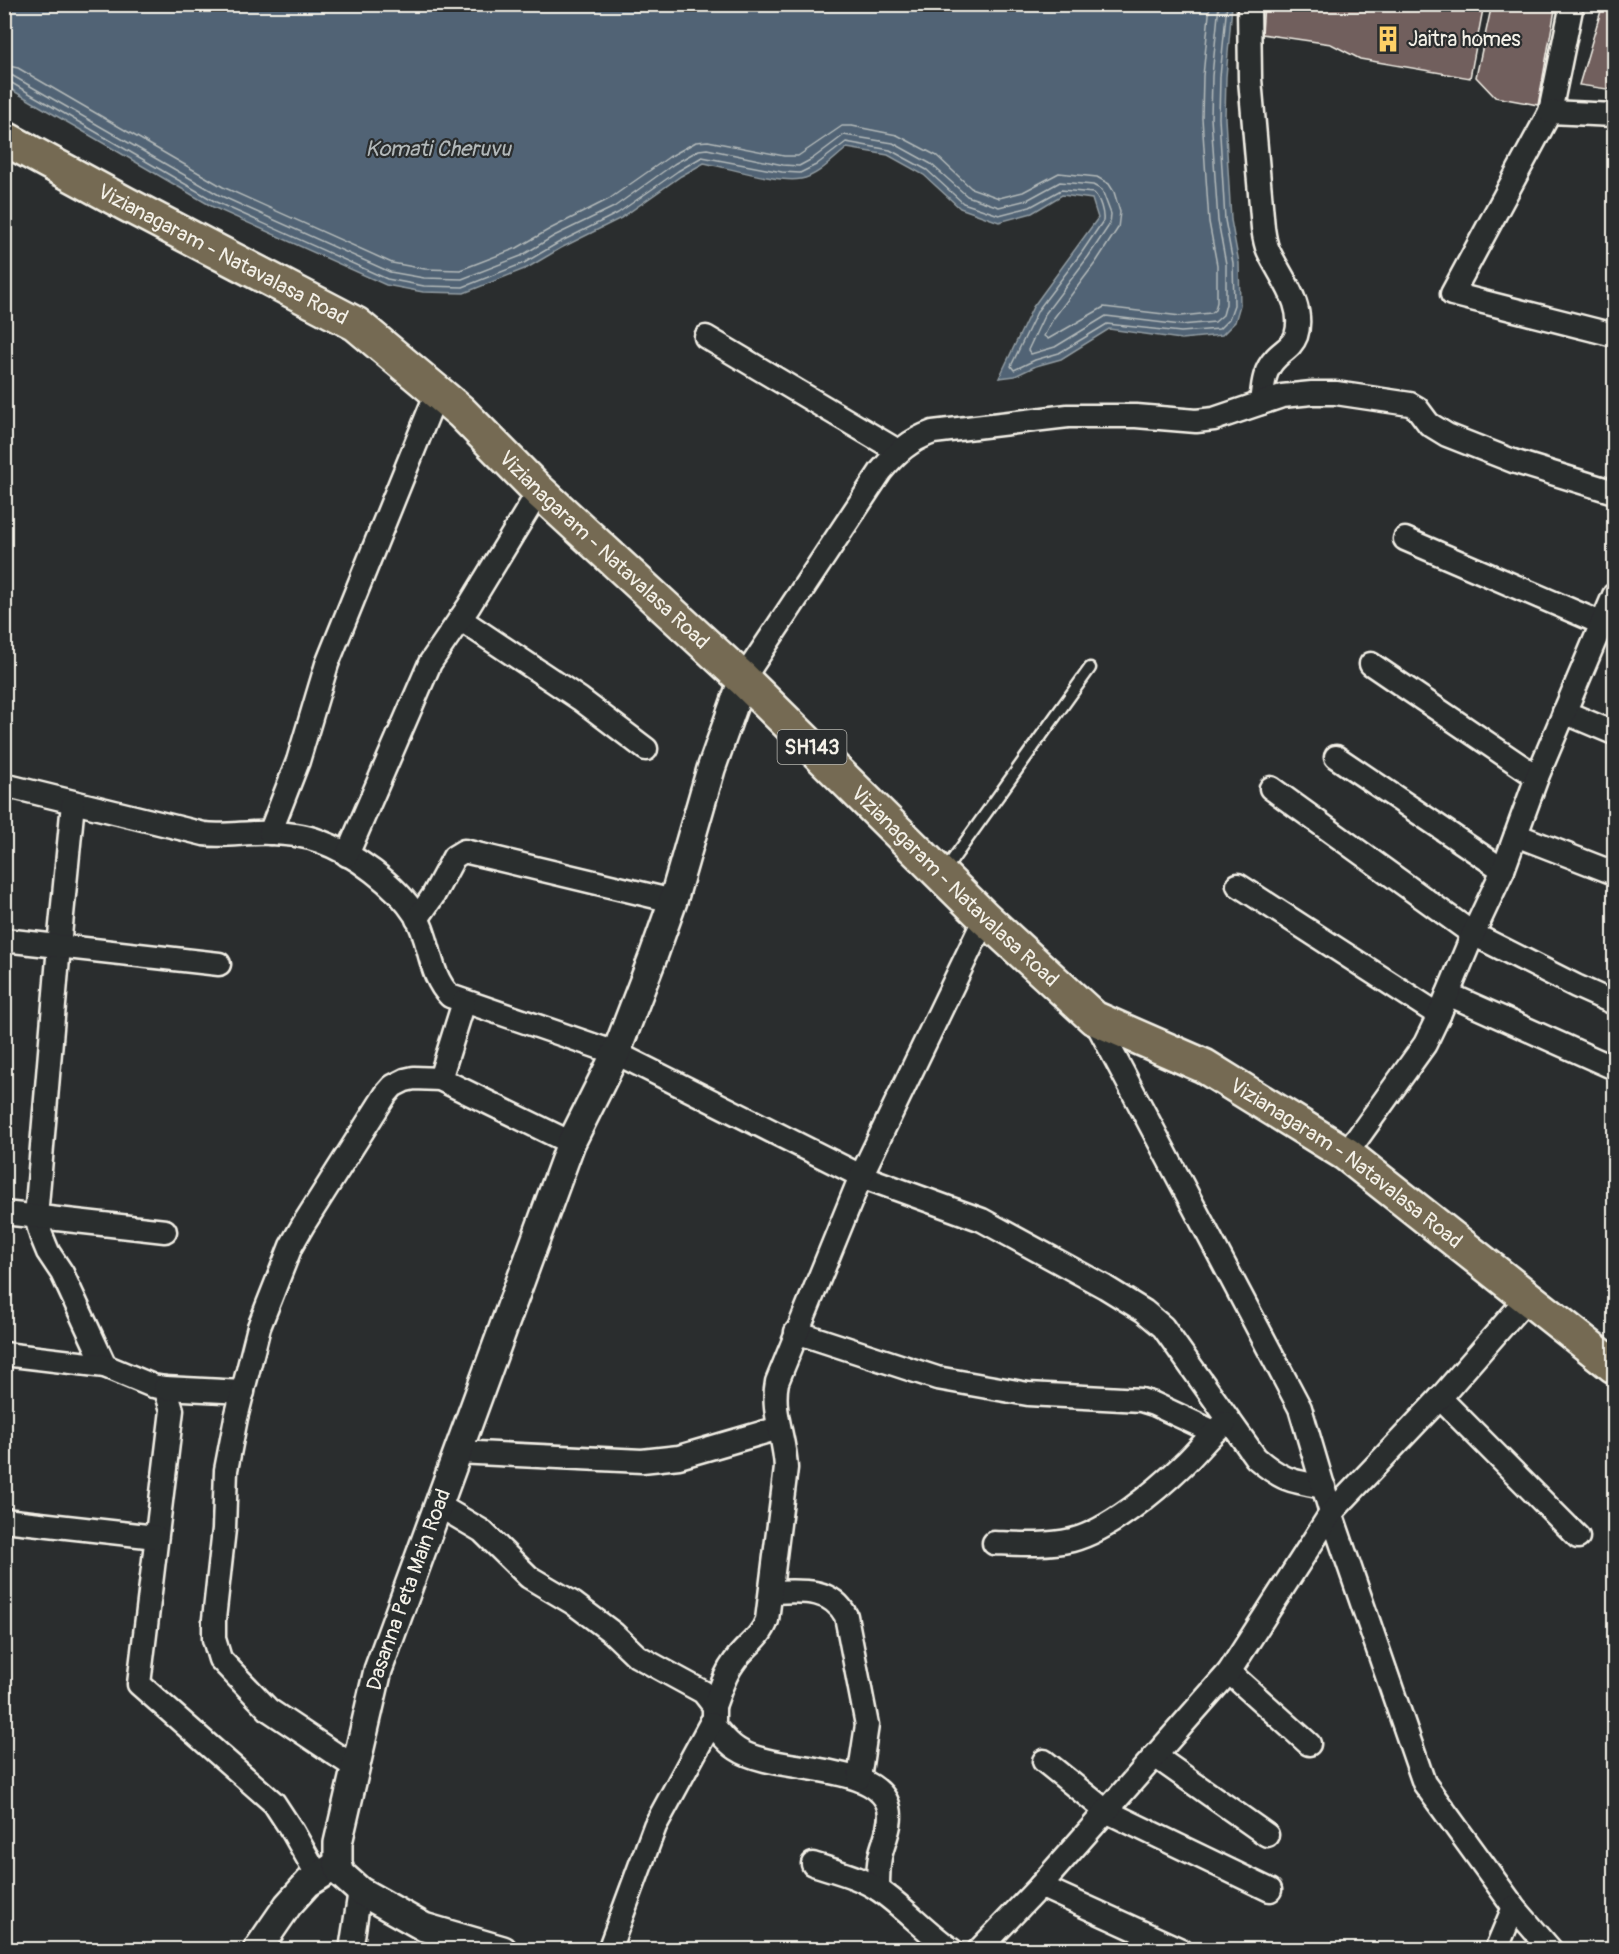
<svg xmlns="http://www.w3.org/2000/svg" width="1619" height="1954" font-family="Pangolin,sans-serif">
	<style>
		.water { fill: #516474; stroke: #929ca2; stroke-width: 1.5 }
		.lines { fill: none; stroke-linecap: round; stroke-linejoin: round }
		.shore { stroke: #b3b9ba; stroke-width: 1.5 }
		.building { fill: #715e5d; stroke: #f4f1e8; stroke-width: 1.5 }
		.service-casing { stroke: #f4f1e8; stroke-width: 15 }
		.minor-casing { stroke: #f4f1e8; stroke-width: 27 }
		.tertiary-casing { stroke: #f4f1e8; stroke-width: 32 }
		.primary-casing { stroke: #f4f1e8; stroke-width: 38 }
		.service { stroke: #2a2d2e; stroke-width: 10 }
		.minor { stroke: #2a2d2e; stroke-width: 22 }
		.tertiary { stroke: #2a2d2e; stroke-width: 27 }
		.primary { stroke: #746b52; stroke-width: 33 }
		.labels { text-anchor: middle; stroke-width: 4.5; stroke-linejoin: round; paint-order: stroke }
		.shield { fill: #2a2d2e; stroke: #b7b6b0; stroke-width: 1.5 }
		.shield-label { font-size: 20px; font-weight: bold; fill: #f4f1e8 }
		.poi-label { font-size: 21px; fill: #f4f1e8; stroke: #2a2d2e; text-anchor: start }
		.street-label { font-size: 21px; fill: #f4f1e8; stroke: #2a2d2e }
		.water-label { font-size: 22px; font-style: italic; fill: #b3b9ba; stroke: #2a2d2e }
	</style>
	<rect width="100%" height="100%" fill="#2a2d2e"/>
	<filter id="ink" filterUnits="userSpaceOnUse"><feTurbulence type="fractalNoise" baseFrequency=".0167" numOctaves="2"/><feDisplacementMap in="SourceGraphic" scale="12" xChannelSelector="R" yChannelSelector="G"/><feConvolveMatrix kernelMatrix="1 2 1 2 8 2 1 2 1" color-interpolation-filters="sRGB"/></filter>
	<g filter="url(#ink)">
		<path class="water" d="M5,4L1232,5L1226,77L1225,118L1231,220L1239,263L1240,305L1235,322L1222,335L1181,339L1109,329L1061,359L1036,366L1015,376L999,378L1033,307L1098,218L1092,199L1062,195L1032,213L999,222L960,208L924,175L888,155L847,148C834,158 818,176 801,179C778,183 729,168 704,163L681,176L621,218L561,248L527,268L464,293L423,292L386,285L213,207L5,86Z"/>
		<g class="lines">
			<g class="shore">
				<polyline points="4,65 18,68 223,187 392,263 425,269 460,270 517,248 550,229 609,199 669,157 696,142 708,141 784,156 798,156 842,126 852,126 897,135 937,156 971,188 999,198 1023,192 1059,173 1097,177 1109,184 1114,192 1120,212 1118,228 1096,262 1053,319 1044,336 1048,339 1104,307 1181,316 1211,313 1215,310 1217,302 1217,265 1209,222 1202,118 1203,76 1210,4"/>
				<polyline points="4,74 13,76 219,195 390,272 424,278 462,279 521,256 554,236 614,207 674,164 699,150 707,149 783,165 799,166 812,159 844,135 893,143 931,164 967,196 999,207 1027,200 1060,182 1093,185 1102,190 1111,214 1110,224 1088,257 1045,314 1028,350 1031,354 1055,347 1106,316 1181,325 1215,322 1223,315 1226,304 1226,264 1218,221 1211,118 1212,76 1219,4"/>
				<path d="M4,82H10L216,202L387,279L424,286L463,287L524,263L558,243L618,213L678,171L702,157L782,172L800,173L816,165L846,142L890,150L927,170L963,203L999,215L1030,207L1061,190L1094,193C1100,199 1104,213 1103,221L1082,252L1038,310L1011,366L1014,370L1035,360L1059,353L1107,324L1181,332L1219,329L1229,319L1234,305L1233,263L1225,220L1219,118L1220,77L1227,4"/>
			</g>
		</g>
		<g class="building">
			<polygon points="1264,4 1484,4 1470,78 1360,59 1331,44 1262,34"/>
			<polygon points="1492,4 1556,4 1538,105 1495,97 1476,77"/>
			<polygon points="1603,4 1614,4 1614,90 1579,85"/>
		</g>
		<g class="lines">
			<g class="service-casing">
				<polyline id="service" points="943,873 1090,668"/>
			</g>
			<g class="minor-casing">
				<g id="minor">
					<path d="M1249,4L1250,79L1263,228C1264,235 1265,243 1268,250C1280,277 1306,305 1296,336C1292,347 1282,351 1275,359C1263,371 1263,388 1261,403"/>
					<polyline points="1572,4 1550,112 1452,294 1614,335"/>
					<polyline points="1550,112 1614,115"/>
					<polyline points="706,337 898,451"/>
					<polyline points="1405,539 1603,624"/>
					<polyline points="460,619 580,699 646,749"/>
					<polyline points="1371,664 1537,777"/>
					<path d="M743,679L881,471C896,453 910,440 933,432L1068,416H1136L1196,421L1214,419L1282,396L1312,393H1336L1410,404L1417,408L1429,424L1447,435L1513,461L1614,492"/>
					<polyline points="1564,712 1614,733"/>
					<polyline points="1336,757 1503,870"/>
					<path d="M4,785L204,834C227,837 250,831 273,833C289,834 304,835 319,841C353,853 397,885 416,916C431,941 428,974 450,996L616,1053L861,1176L982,1220L1105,1287L1144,1311L1163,1327L1256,1458C1282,1480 1290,1481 1324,1487"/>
					<polyline points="1271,788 1473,934 1576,986 1614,1003"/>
					<polyline points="73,803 59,946 36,1217 41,1235 48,1252 62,1273 105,1366"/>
					<polyline points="270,833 298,761 327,664 437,392"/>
					<polyline points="1516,835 1614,873"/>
					<polyline points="347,855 430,663 469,606 539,491"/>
					<polyline points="1238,885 1439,1015"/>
					<polyline points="417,919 433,896 454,857 464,851 673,901"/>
					<polyline points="4,940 219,964"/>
					<polyline points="1448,994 1614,1068"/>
					<polyline points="1094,1018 1300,1408 1331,1513 1424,1783 1514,1907"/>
					<polyline points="440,1079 464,1002"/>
					<polyline points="1346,1154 1425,1044 1439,1015 1473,934 1503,870 1537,777 1614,595"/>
					<polyline points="4,1213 165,1231"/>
					<polyline points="796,1332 937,1378 1028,1394 1141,1400 1154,1404 1214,1432"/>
					<polyline points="4,1354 105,1366 153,1386 165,1388 172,1410 139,1684 274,1803 293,1832 318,1876"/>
					<polyline points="165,1388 243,1392"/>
					<polyline points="1440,1398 1578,1537"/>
					<polyline points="457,1452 642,1461 679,1457 779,1428"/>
					<path d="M438,1505L482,1531L529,1577L573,1603L613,1633L637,1656L703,1692L714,1706V1720L711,1723C719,1731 727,1743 737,1749C773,1774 878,1761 889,1808C893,1824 883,1842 880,1857C878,1867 878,1879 878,1889"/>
					<polyline points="4,1520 156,1537"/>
					<path d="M994,1543C1020,1544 1046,1546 1072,1540C1108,1531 1156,1491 1183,1465C1198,1451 1209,1435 1225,1423"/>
					<path d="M771,1592C800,1591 831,1587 846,1616L867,1725L859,1778"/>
					<polyline points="1229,1672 1309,1744"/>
					<path d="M714,1706C720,1691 724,1675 734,1662C745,1646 761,1638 767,1620L786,1468C785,1437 771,1413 777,1382L861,1176L985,918"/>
					<polyline points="1155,1756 1267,1835"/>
					<polyline points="1044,1761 1106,1811 1270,1890"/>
					<polyline points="356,1768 269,1710 220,1659 214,1639 214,1619 224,1529 226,1470 236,1418 259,1327 291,1246 303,1225 386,1094 393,1086 405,1080 414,1078 440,1079 571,1143"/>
					<path d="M813,1864C835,1871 860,1877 879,1890C905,1908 926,1932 952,1950"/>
					<polyline points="1040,1886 1181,1950"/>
					<polyline points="351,1950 360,1891"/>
					<polyline points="609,1950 655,1826 711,1723"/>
					<polyline points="979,1950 1040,1886 1229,1672 1331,1513 1440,1398 1528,1297"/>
					<polyline points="1496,1950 1514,1907 1551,1950"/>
				</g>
			</g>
			<g class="tertiary-casing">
				<g id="tertiary">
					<polyline points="257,1950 288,1905 308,1883 338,1864"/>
					<path id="s1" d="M503,1950L424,1927L360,1891L341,1874L338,1864V1843L378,1670L571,1143L616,1053L653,957L673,901L711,769L743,679"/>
				</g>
			</g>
			<g class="primary-casing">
				<g id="primary">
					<path id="s2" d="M4,138L126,204L356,324L461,412L539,491L743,679L985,918L1094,1018L1204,1066L1346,1154L1614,1366"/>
				</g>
			</g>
			<use href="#service" class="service"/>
			<use href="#minor" class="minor"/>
			<use href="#tertiary" class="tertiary"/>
			<use href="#primary" class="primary"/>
		</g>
	</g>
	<defs>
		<g id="building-bare" transform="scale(2.07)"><path d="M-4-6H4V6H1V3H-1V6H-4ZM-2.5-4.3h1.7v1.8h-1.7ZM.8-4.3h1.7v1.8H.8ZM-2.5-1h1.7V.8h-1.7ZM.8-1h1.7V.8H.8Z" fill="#ffd166" stroke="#2a2d2e" stroke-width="2.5" paint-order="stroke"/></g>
	</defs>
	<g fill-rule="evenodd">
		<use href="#building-bare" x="1388" y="39"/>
	</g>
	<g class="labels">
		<rect class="shield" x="777.5" y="730" width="69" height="34" rx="4.5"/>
		<g class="shield-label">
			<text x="812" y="754">SH143</text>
		</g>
		<g class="poi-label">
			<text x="1408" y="46">Jaitra homes</text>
		</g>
		<g class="street-label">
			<text dy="7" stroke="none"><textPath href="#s2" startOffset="248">Vizianagaram - Natavalasa Road</textPath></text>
			<text dy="7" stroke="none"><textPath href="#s2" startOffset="734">Vizianagaram - Natavalasa Road</textPath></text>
			<text dy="7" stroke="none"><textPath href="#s2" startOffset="1220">Vizianagaram - Natavalasa Road</textPath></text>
			<text dy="7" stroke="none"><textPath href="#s2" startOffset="1704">Vizianagaram - Natavalasa Road</textPath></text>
			<text dy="7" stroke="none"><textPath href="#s1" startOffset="476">Dasanna Peta Main Road</textPath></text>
		</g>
		<g class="water-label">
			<text x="438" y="156">Komati Cheruvu</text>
		</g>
	</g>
	<rect width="1619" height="1954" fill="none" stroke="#2a2d2e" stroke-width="24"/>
	<rect x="12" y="12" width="1595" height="1930" fill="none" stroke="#f4f1e8" stroke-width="2" filter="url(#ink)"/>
</svg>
